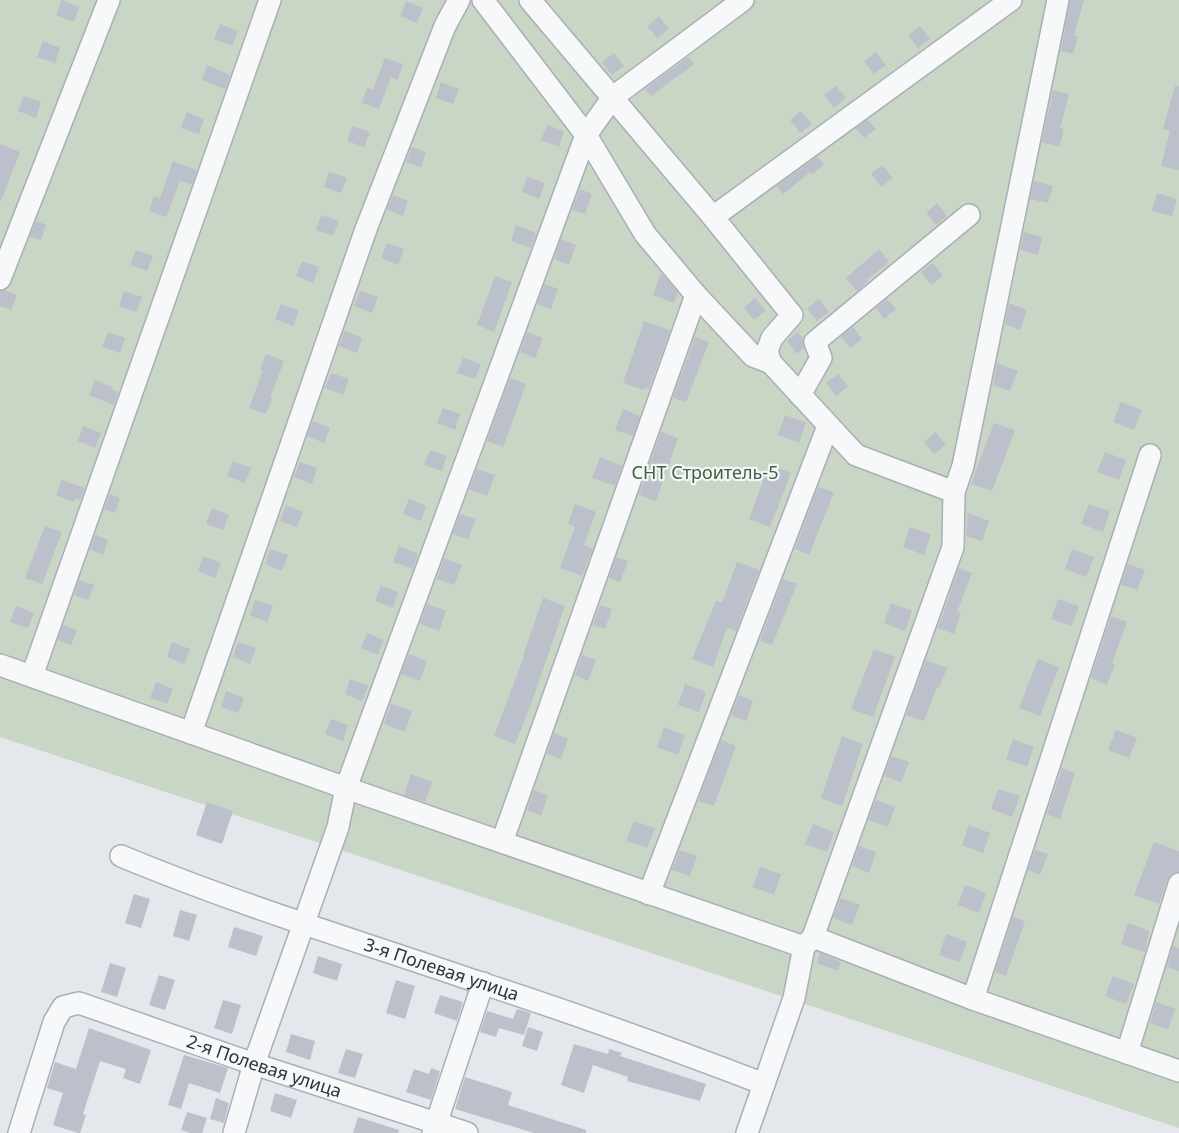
<svg xmlns="http://www.w3.org/2000/svg" width="1179" height="1133" font-family="'Noto Sans',sans-serif">
	<style>
		.green { fill: #c9d6c5 }
		.building { fill: #bbc0ca }
		.lines { fill: none; stroke-linecap: round; stroke-linejoin: round }
		.minor-casing { stroke: #a9aeb7; stroke-width: 24 }
		.minor { stroke: #f7f8fa; stroke-width: 21 }
		.labels { text-anchor: middle; stroke-width: 4.5; stroke-linejoin: round; paint-order: stroke }
		.park-label { font-size: 18px; fill: #3f6138; stroke: #f4f6f9 }
		.street-label { font-size: 18px; fill: #2b3445; stroke: #f4f6f9 }
	</style>
	<rect width="100%" height="100%" fill="#e4e7ec"/>
	<polygon class="green" points="0,0 1179,0 1179,1128 0,737"/>
	<g class="building">
		<polygon points="62,0 79,7 74,22 56,15"/>
		<polygon points="1070,0 1084,0 1074,36 1078,37 1073,54 1061,51"/>
		<polygon points="406,1 423,8 417,23 400,16"/>
		<polygon points="659,16 669,29 657,38 647,26"/>
		<polygon points="220,24 238,31 232,46 214,39"/>
		<polygon points="920,26 930,39 918,48 908,35"/>
		<polygon points="43,41 60,48 55,63 37,57"/>
		<polygon points="876,52 886,65 874,74 864,61"/>
		<polygon points="614,53 624,66 612,75 602,62"/>
		<polygon points="688,57 694,64 651,96 645,89"/>
		<polygon points="385,58 403,64 397,80 391,77 379,109 362,103 367,88 373,90"/>
		<polygon points="207,65 230,75 225,89 202,80"/>
		<polygon points="441,82 459,89 453,104 436,98"/>
		<polygon points="836,86 846,98 834,108 824,95"/>
		<polygon points="1175,86 1179,86 1179,170 1161,166 1170,131 1163,129"/>
		<polygon points="1053,90 1069,94 1060,128 1064,129 1059,147 1042,142"/>
		<polygon points="24,96 41,102 36,118 18,111"/>
		<polygon points="801,111 812,124 800,133 790,120"/>
		<polygon points="187,112 204,119 199,134 181,128"/>
		<polygon points="868,120 876,129 864,138 856,128"/>
		<polygon points="547,125 564,131 559,147 541,140"/>
		<polygon points="352,126 370,132 364,147 347,141"/>
		<polygon points="0,144 20,152 1,201 0,201"/>
		<polygon points="412,147 426,152 421,167 406,162"/>
		<polygon points="817,157 824,165 812,174 810,172 783,194 777,186"/>
		<polygon points="173,161 197,170 192,184 180,181 166,217 149,211 154,196 160,198"/>
		<polygon points="882,165 893,178 881,187 871,174"/>
		<polygon points="329,172 347,178 341,193 324,187"/>
		<polygon points="527,177 545,183 539,199 522,192"/>
		<polygon points="1034,181 1053,186 1048,203 1030,199"/>
		<polygon points="580,189 592,194 585,214 572,210"/>
		<polygon points="1157,193 1177,199 1172,216 1152,211"/>
		<polygon points="393,195 408,201 403,216 387,210"/>
		<polygon points="937,203 947,216 936,225 926,213"/>
		<polygon points="321,215 339,221 333,236 316,230"/>
		<polygon points="36,221 46,225 41,240 30,237"/>
		<polygon points="516,225 536,233 531,248 511,241"/>
		<polygon points="1024,232 1042,237 1038,255 1020,250"/>
		<polygon points="561,239 576,245 569,265 554,259"/>
		<polygon points="387,243 404,249 398,265 381,258"/>
		<polygon points="879,249 889,262 867,280 868,281 857,291 846,278"/>
		<polygon points="136,250 153,256 147,271 130,265"/>
		<polygon points="302,261 319,267 313,283 296,276"/>
		<polygon points="933,263 943,276 931,285 921,272"/>
		<polygon points="660,275 664,276 678,293 674,303 653,295"/>
		<polygon points="495,276 512,282 494,332 477,325"/>
		<polygon points="545,284 558,289 551,309 537,304"/>
		<polygon points="5,290 17,295 11,310 0,306 0,291"/>
		<polygon points="124,291 142,297 136,312 119,306"/>
		<polygon points="360,291 378,297 372,313 354,306"/>
		<polygon points="755,298 766,311 754,320 744,308"/>
		<polygon points="819,299 829,312 817,321 807,309"/>
		<polygon points="887,299 896,309 884,319 876,308"/>
		<polygon points="1009,303 1027,310 1020,330 1005,324"/>
		<polygon points="281,304 299,310 293,326 275,319"/>
		<polygon points="644,321 670,330 649,389 645,387 644,390 623,383"/>
		<polygon points="853,327 862,339 850,348 841,337"/>
		<polygon points="345,331 362,338 357,353 339,346"/>
		<polygon points="108,332 125,338 120,353 102,347"/>
		<polygon points="527,332 543,338 535,358 520,352"/>
		<polygon points="798,332 803,338 804,348 797,354 787,341"/>
		<polygon points="695,337 709,342 686,402 673,398"/>
		<polygon points="266,354 284,361 270,398 272,399 266,414 249,408 263,370 260,369"/>
		<polygon points="463,358 481,364 475,379 457,373"/>
		<polygon points="997,363 1018,371 1010,391 993,385"/>
		<polygon points="331,373 349,379 343,395 325,388"/>
		<polygon points="838,374 848,386 836,396 826,383"/>
		<polygon points="510,378 526,384 503,447 487,441"/>
		<polygon points="95,380 112,387 111,389 118,392 114,405 89,395"/>
		<polygon points="1121,402 1142,410 1134,430 1113,422"/>
		<polygon points="443,408 460,414 455,430 437,423"/>
		<polygon points="623,409 640,416 633,436 615,430"/>
		<polygon points="785,415 806,423 799,443 778,435"/>
		<polygon points="313,421 330,428 324,443 307,436"/>
		<polygon points="994,423 1015,430 992,491 971,484"/>
		<polygon points="83,426 101,433 95,448 78,441"/>
		<polygon points="661,432 678,438 656,501 639,495"/>
		<polygon points="935,432 946,445 934,454 924,442"/>
		<polygon points="430,450 447,456 442,471 424,465"/>
		<polygon points="1105,452 1126,460 1119,480 1097,472"/>
		<polygon points="600,457 622,466 615,486 592,478"/>
		<polygon points="233,461 251,468 245,483 227,476"/>
		<polygon points="300,462 317,468 312,484 294,477"/>
		<polygon points="769,465 791,473 770,527 749,519"/>
		<polygon points="477,469 495,475 487,496 469,489"/>
		<polygon points="62,480 85,488 80,500 75,498 74,502 56,495"/>
		<polygon points="818,487 834,492 809,555 795,549"/>
		<polygon points="110,494 120,498 115,513 104,509"/>
		<polygon points="409,499 426,506 421,521 403,514"/>
		<polygon points="575,504 596,512 584,545 593,549 582,576 560,568 575,527 568,524"/>
		<polygon points="1089,504 1110,511 1103,532 1081,524"/>
		<polygon points="286,505 303,512 297,527 280,521"/>
		<polygon points="212,508 229,515 223,530 206,524"/>
		<polygon points="968,513 989,521 982,541 966,536"/>
		<polygon points="460,514 476,519 468,539 453,534"/>
		<polygon points="45,526 62,532 42,584 25,578"/>
		<polygon points="910,527 931,534 924,555 903,547"/>
		<polygon points="95,535 108,540 103,555 90,550"/>
		<polygon points="399,546 418,554 413,569 393,562"/>
		<polygon points="270,549 288,555 282,571 265,564"/>
		<polygon points="1072,549 1094,557 1086,577 1065,569"/>
		<polygon points="203,556 221,563 215,578 198,571"/>
		<polygon points="616,557 628,561 620,582 609,578"/>
		<polygon points="444,558 462,565 454,585 437,579"/>
		<polygon points="737,562 759,570 736,631 727,628 713,667 692,659 716,601 722,603"/>
		<polygon points="1128,564 1145,570 1137,590 1121,585"/>
		<polygon points="959,568 972,573 957,612 961,613 954,634 938,628"/>
		<polygon points="783,579 797,584 772,645 760,641"/>
		<polygon points="79,580 94,585 88,600 74,595"/>
		<polygon points="381,586 398,592 393,608 375,601"/>
		<polygon points="543,598 565,606 530,707 515,744 494,736 524,656 523,656"/>
		<polygon points="1058,599 1079,606 1072,626 1051,619"/>
		<polygon points="255,600 273,606 267,622 250,615"/>
		<polygon points="891,603 912,611 905,631 884,623"/>
		<polygon points="427,604 446,611 439,631 420,624"/>
		<polygon points="600,605 612,609 605,629 593,625"/>
		<polygon points="16,606 34,613 28,628 10,622"/>
		<polygon points="1111,616 1127,622 1112,663 1115,664 1107,685 1091,678"/>
		<polygon points="63,625 77,630 71,645 58,640"/>
		<polygon points="367,633 384,640 378,655 361,648"/>
		<polygon points="172,642 190,649 184,664 167,657"/>
		<polygon points="238,642 256,648 250,664 233,657"/>
		<polygon points="874,649 895,657 873,717 851,709"/>
		<polygon points="409,654 427,661 420,681 401,674"/>
		<polygon points="582,655 596,660 588,681 575,675"/>
		<polygon points="1038,659 1059,667 1040,716 1019,708"/>
		<polygon points="926,660 947,668 939,688 937,687 924,721 906,715"/>
		<polygon points="350,679 368,686 362,701 345,694"/>
		<polygon points="156,682 173,689 167,704 150,698"/>
		<polygon points="685,684 706,692 699,712 678,705"/>
		<polygon points="226,691 244,698 238,713 221,707"/>
		<polygon points="739,695 753,701 746,721 731,715"/>
		<polygon points="391,704 412,711 405,732 384,724"/>
		<polygon points="331,719 348,725 343,741 325,734"/>
		<polygon points="664,727 685,735 678,755 657,747"/>
		<polygon points="1116,730 1137,738 1129,758 1108,750"/>
		<polygon points="554,733 568,739 561,759 547,754"/>
		<polygon points="842,736 863,744 842,806 821,798"/>
		<polygon points="1013,739 1034,747 1027,767 1006,759"/>
		<polygon points="721,740 736,746 714,806 698,801"/>
		<polygon points="892,756 909,762 901,782 884,776"/>
		<polygon points="1062,768 1075,773 1060,819 1047,814"/>
		<polygon points="411,774 432,782 425,802 404,795"/>
		<polygon points="998,789 1020,796 1012,817 991,809"/>
		<polygon points="534,790 548,795 541,816 527,810"/>
		<polygon points="876,800 895,807 888,827 868,820"/>
		<polygon points="207,802 233,811 222,844 196,835"/>
		<polygon points="634,821 655,828 647,848 626,841"/>
		<polygon points="813,824 834,832 827,852 805,844"/>
		<polygon points="969,825 990,833 983,853 962,845"/>
		<polygon points="1154,842 1179,851 1179,872 1171,874 1167,880 1159,904 1134,895"/>
		<polygon points="859,846 876,852 869,873 852,866"/>
		<polygon points="680,850 697,856 690,876 672,870"/>
		<polygon points="1035,850 1048,854 1040,875 1028,870"/>
		<polygon points="760,867 781,874 774,895 753,887"/>
		<polygon points="965,885 986,893 979,913 958,905"/>
		<polygon points="134,894 150,899 141,928 125,923"/>
		<polygon points="841,898 860,905 852,925 833,918"/>
		<polygon points="180,910 197,915 189,941 173,936"/>
		<polygon points="1013,917 1025,921 1006,976 995,972"/>
		<polygon points="1128,923 1149,931 1145,952 1121,944"/>
		<polygon points="234,927 263,936 256,956 228,947"/>
		<polygon points="946,934 967,942 960,962 939,955"/>
		<polygon points="1173,946 1179,948 1179,971 1167,967"/>
		<polygon points="820,953 841,962 838,971 817,963"/>
		<polygon points="318,956 342,964 337,981 313,973"/>
		<polygon points="110,963 126,968 117,997 101,992"/>
		<polygon points="159,975 175,980 165,1010 149,1005"/>
		<polygon points="1113,976 1134,984 1126,1004 1105,996"/>
		<polygon points="396,980 415,986 405,1019 386,1013"/>
		<polygon points="440,995 463,1002 457,1021 434,1013"/>
		<polygon points="223,1000 241,1005 232,1034 214,1028"/>
		<polygon points="1156,1002 1175,1009 1168,1030 1150,1023"/>
		<polygon points="517,1009 531,1013 524,1035 499,1028 496,1037 480,1032 487,1011 513,1019"/>
		<polygon points="528,1027 543,1032 537,1051 522,1046"/>
		<polygon points="89,1028 151,1050 140,1084 123,1078 126,1069 100,1061 83,1114 86,1115 80,1133 78,1133 53,1125 63,1093 47,1088 55,1062 76,1069"/>
		<polygon points="291,1034 315,1041 310,1060 286,1052"/>
		<polygon points="574,1044 608,1054 609,1049 622,1053 620,1056 706,1084 700,1101 627,1081 628,1077 593,1065 584,1093 561,1085"/>
		<polygon points="346,1049 363,1054 355,1078 338,1073"/>
		<polygon points="184,1055 228,1068 220,1093 189,1083 181,1109 168,1105"/>
		<polygon points="431,1068 440,1071 431,1100 406,1092 414,1069 429,1074"/>
		<polygon points="465,1077 512,1092 508,1105 586,1130 586,1133 534,1133 455,1109"/>
		<polygon points="275,1093 297,1100 291,1118 270,1111"/>
		<polygon points="216,1098 229,1103 224,1123 210,1119"/>
		<polygon points="187,1112 207,1118 202,1133 190,1133 181,1130"/>
		<polygon points="358,1117 399,1130 398,1133 353,1133"/>
	</g>
	<g class="lines">
		<g class="minor-casing">
			<g id="minor">
				<polyline points="483,0 586,135 645,234 696,295 753,356 771,363"/>
				<polyline points="530,0 713,217 792,315 772,338 767,351 771,363 856,455 954,492"/>
				<polyline points="713,217 1011,0"/>
				<polyline points="0,279 109,0"/>
				<polyline points="800,395 821,358 815,342 969,215"/>
				<polyline points="0,665 346,788 804,947"/>
				<polyline points="32,676 270,0"/>
				<polyline points="191,733 366,229 445,26 459,0"/>
				<polyline points="502,842 696,295"/>
				<path id="s1" d="M121,856C239,905 361,942 481,983C576,1014 670,1048 764,1084"/>
				<polyline points="649,894 828,426"/>
				<polyline points="813,937 973,999 1179,1071"/>
				<polyline points="973,999 1150,455"/>
				<polyline points="1127,1053 1179,884"/>
				<path id="s2" d="M19,1133L54,1022L63,1007L79,1003L254,1064L467,1133"/>
				<polyline points="234,1133 254,1064 338,827 346,788 586,135 613,97 743,0"/>
				<polyline points="433,1133 483,983"/>
				<polyline points="747,1133 794,998 804,947 813,937 953,547 954,492 963,466 1058,0"/>
			</g>
		</g>
		<use href="#minor" class="minor"/>
	</g>
	<g class="labels">
		<g class="park-label">
			<text x="705" y="479">СНТ Строитель-5</text>
		</g>
		<g class="street-label">
			<text dy="6" stroke="none"><textPath href="#s1" startOffset="340">3-я Полевая улица</textPath></text>
			<text dy="6" stroke="none"><textPath href="#s2" startOffset="346">2-я Полевая улица</textPath></text>
		</g>
	</g>
</svg>
